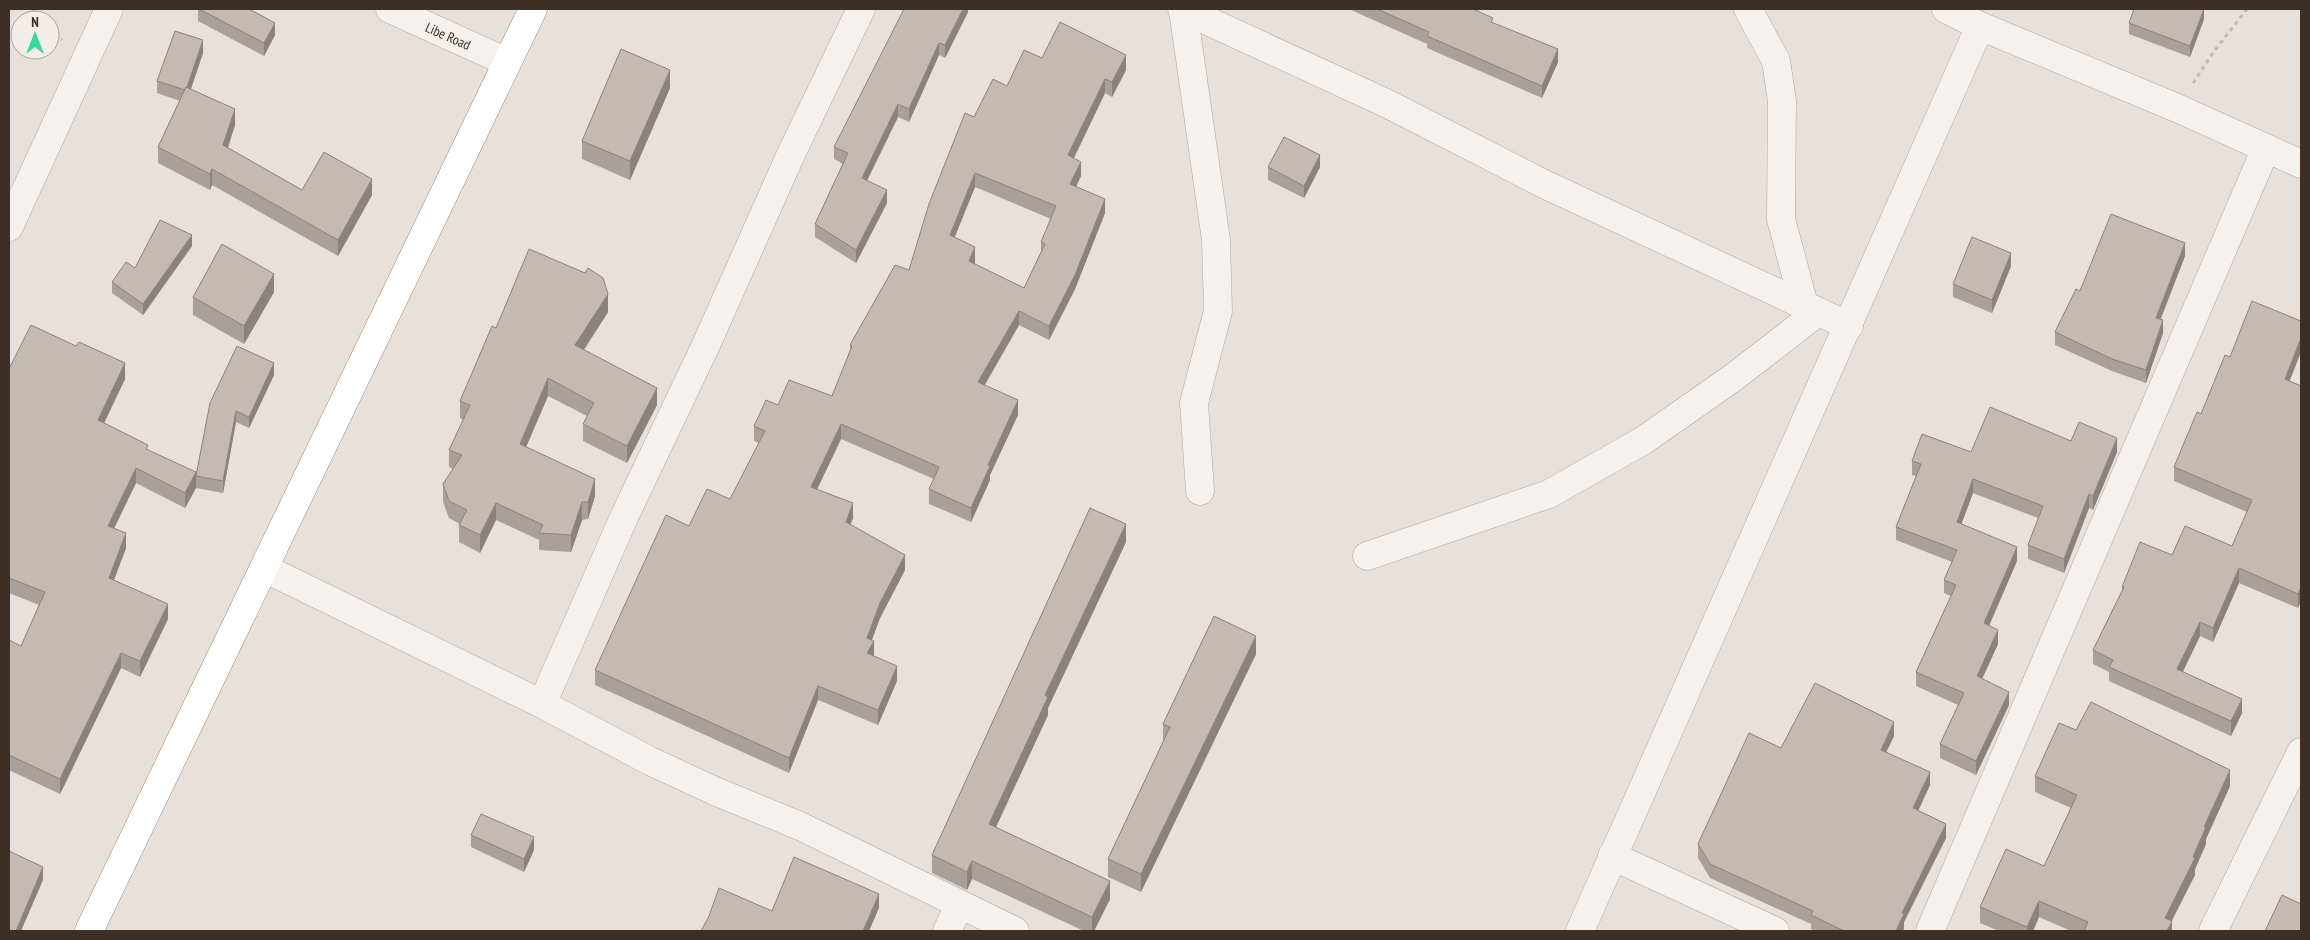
<svg xmlns="http://www.w3.org/2000/svg" width="2310" height="940" font-family="'PT Sans Narrow',sans-serif">
	<style>
		.lines { fill: none; stroke-linecap: round; stroke-linejoin: round }
		.minor-casing { stroke: #b1a7a0; stroke-width: 29 }
		.highway-casing { stroke: #9e8d81; stroke-width: 29 }
		.path { stroke: #c1bbb5; stroke-width: 3; stroke-dasharray: 4 4; stroke-linecap: butt }
		.minor { stroke: #f5f1ee; stroke-width: 28 }
		.highway { stroke: #fff; stroke-width: 28 }
		.wall { fill: #a9a099; fill-rule: evenodd }
		.shaded-wall { fill: #89827d }
		.building { fill: #c4bab2; stroke: #89827d; fill-rule: evenodd }
		.labels { text-anchor: middle; stroke-width: 4.5; stroke-linejoin: round; paint-order: stroke }
		.street-label { font-size: 14px; fill: #3d2f24; stroke: #f4eeea }
	</style>
	<rect width="100%" height="100%" fill="#e7e0db"/>
	<g class="lines">
		<g class="minor-casing">
			<g id="minor">
				<polyline points="390,9 507,62"/>
				<polyline points="1182,9 1388,104 1544,184 1849,326"/>
				<polyline points="1748,9 1776,61 1782,101 1781,219 1804,305"/>
				<polyline points="1946,9 1980,26 2177,108 2301,164"/>
				<polyline points="1183,10 1216,240 1218,311 1194,403 1200,491"/>
				<polyline points="9,227 109,9"/>
				<polyline points="1367,556 1549,494 1644,440 1734,377 1818,312"/>
				<polyline points="264,568 542,704 650,761 717,792 800,826 1015,931"/>
				<polyline points="542,704 625,515 705,347 791,154 861,9"/>
				<polyline points="1612,856 1775,931"/>
				<polyline points="947,931 960,904"/>
				<polyline points="1580,931 1980,26"/>
				<polyline points="1930,931 2266,148"/>
				<polyline points="2213,931 2301,752"/>
			</g>
		</g>
		<g class="highway-casing">
			<polyline id="highway" points="89,931 533,9"/>
		</g>
		<g class="path">
			<polyline points="32,9 43,20"/>
			<polyline points="50,28 62,40"/>
			<polyline points="2193,83 2215,50 2247,9"/>
		</g>
		<use href="#minor" class="minor"/>
		<use href="#highway" class="highway"/>
	</g>
	<g class="wall">
		<polygon points="198,9 275,35 264,56 198,21"/>
		<polygon points="968,9 968,12 945,58 939,55 909,122 898,117 867,180 887,203 856,263 815,237 815,224 843,164 834,159 834,147"/>
		<polygon points="1349,9 1473,9 1493,23 1558,62 1542,98 1427,48 1427,44"/>
		<polygon points="2204,19 2190,57 2129,34 2129,23"/>
		<polygon points="203,53 191,89 235,125 228,148 302,190 372,195 338,256 212,185 210,190 158,163 158,147 180,101 157,93 157,81"/>
		<path d="M1042,58L1126,70L1112,97L1105,93L1074,158L1081,176L1076,187L1105,213L1075,289L1049,340L1019,325L985,385L1018,415L990,475V480L971,522L929,504V489L934,479L841,439L817,489L853,518L850,525L905,570L880,618L872,640L873,656L897,681L878,725L818,700L789,773L595,685V670L689,526L730,499L759,443L754,441V426L778,405L832,396L850,352V345L909,270L974,117L1007,86ZM975,187L1051,219L1041,242V253L1024,288L975,264V262L954,237Z"/>
		<polygon points="670,88 630,180 582,159 582,141"/>
		<polygon points="1268,167 1320,167 1304,198 1268,180"/>
		<polygon points="192,246 143,315 112,293 112,282 135,268"/>
		<polygon points="2185,256 2161,319 2163,333 2146,383 2112,371 2055,345 2055,332 2080,291"/>
		<polygon points="2011,266 1992,313 1953,297 1953,284"/>
		<polygon points="274,292 244,344 193,315 193,297"/>
		<polygon points="608,312 584,350 657,405 627,463 583,441 583,424 587,416 548,396 526,447 595,496 588,519 582,520 571,552 539,550 539,540 496,520 480,553 459,542 459,525 460,524 449,518 443,502 443,484 453,469 449,467 449,450 464,420 460,418 460,401 496,328"/>
		<polygon points="9,369 125,379 104,423 148,450 196,476 210,403 274,375 249,428 236,422 223,493 196,488 185,508 136,483 114,528 126,548 114,580 168,619 140,677 121,668 60,794 9,770 9,640 21,646 39,605 9,593"/>
		<polygon points="2290,381 2301,386 2301,601 2298,608 2239,583 2213,642 2200,636 2183,672 2242,713 2231,736 2109,681 2109,672 2093,664 2093,650 2122,591 2122,587 2172,555 2232,546 2247,512 2174,481 2174,467 2201,414"/>
		<polygon points="2071,441 2117,452 2093,510 2089,508 2064,573 2028,559 2028,545 2038,518 1973,493 1961,524 2017,561 1989,626 1998,644 1982,679 2009,705 1976,775 1940,758 1940,744 1958,705 1916,686 1916,672 1951,596 1944,593 1944,580 1952,562 1896,540 1896,527 1916,476 1912,475 1912,461 1971,452"/>
		<polygon points="1126,542 1048,708 1048,715 996,827 1110,899 1094,931 1084,931 972,879 967,890 932,873 932,855"/>
		<polygon points="1256,654 1141,892 1108,877 1108,859 1163,742 1163,724"/>
		<polygon points="2076,730 2230,786 2206,839 2206,844 2195,869 2195,875 2172,921 2172,931 2071,931 2039,917 2033,931 1999,931 1980,923 1980,907 2044,866 2071,808 2035,792 2035,776"/>
		<polygon points="1894,736 1886,752 1930,785 1918,811 1946,838 1904,922 1904,928 1903,931 1816,931 1811,929 1811,924 1710,878 1698,858 1698,844 1781,748"/>
		<polygon points="471,835 534,850 524,872 471,847"/>
	</g>
	<g class="shaded-wall">
		<polygon points="963,9 968,9 968,12 945,58 945,45"/>
		<polygon points="2204,9 2204,19 2190,57 2190,46"/>
		<polygon points="275,23 275,35 264,56 264,43"/>
		<polygon points="203,40 203,53 186,103 186,90"/>
		<polygon points="939,43 939,55 909,122 909,109"/>
		<polygon points="1558,49 1558,62 1542,98 1542,86"/>
		<polygon points="1126,55 1126,70 1112,97 1112,82"/>
		<polygon points="670,70 670,88 630,180 630,161"/>
		<polygon points="1105,79 1105,93 1068,170 1068,155"/>
		<polygon points="898,104 898,117 862,191 862,178"/>
		<polygon points="235,109 235,125 223,161 223,145"/>
		<polygon points="1320,155 1320,167 1304,198 1304,186"/>
		<polygon points="1081,162 1081,176 1070,199 1070,184"/>
		<polygon points="212,169 212,185 210,190 210,174"/>
		<polygon points="975,173 975,187 950,249 950,235"/>
		<polygon points="372,179 372,195 338,256 338,240"/>
		<polygon points="887,190 887,203 856,263 856,250"/>
		<polygon points="1105,199 1105,213 1075,289 1049,340 1049,326"/>
		<polygon points="192,235 192,246 143,315 143,304"/>
		<polygon points="2185,243 2185,256 2156,330 2156,318"/>
		<polygon points="975,247 975,262 969,276 969,261"/>
		<polygon points="2011,253 2011,266 1992,313 1992,300"/>
		<polygon points="274,274 274,292 244,344 244,326"/>
		<polygon points="608,294 608,312 575,363 575,345"/>
		<polygon points="1019,311 1019,325 978,396 978,382"/>
		<polygon points="2163,320 2163,333 2146,383 2146,370"/>
		<polygon points="2301,338 2301,352 2285,393 2285,379"/>
		<polygon points="125,363 125,379 98,436 98,420"/>
		<polygon points="274,363 274,375 249,428 249,417"/>
		<polygon points="548,378 548,396 520,461 520,444"/>
		<polygon points="657,388 657,405 627,463 627,446"/>
		<polygon points="1018,400 1018,415 990,475 990,480 971,522 971,508 988,465"/>
		<polygon points="236,411 236,422 223,493 223,481"/>
		<polygon points="841,424 841,439 811,502 811,487"/>
		<polygon points="2117,438 2117,452 2093,510 2093,496"/>
		<polygon points="136,468 136,483 108,541 108,526"/>
		<polygon points="196,472 196,488 185,508 185,493"/>
		<polygon points="595,479 595,496 588,519 588,502"/>
		<polygon points="1973,479 1973,493 1957,536 1957,522"/>
		<polygon points="2089,494 2089,508 2064,573 2064,559"/>
		<polygon points="582,502 582,520 571,552 571,535"/>
		<polygon points="496,503 496,520 480,553 480,535"/>
		<polygon points="853,503 853,518 846,537 846,522"/>
		<polygon points="1126,524 1126,542 1048,708 1048,715 989,842 989,824 1045,695"/>
		<polygon points="126,533 126,548 109,593 109,578"/>
		<polygon points="2017,547 2017,561 1984,637 1984,623"/>
		<polygon points="905,555 905,570 880,618 867,652 867,638 880,603"/>
		<polygon points="2239,568 2239,583 2213,642 2213,628"/>
		<polygon points="2301,587 2301,601 2298,608 2298,594"/>
		<polygon points="168,604 168,619 140,677 140,661"/>
		<polygon points="2200,622 2200,636 2177,683 2177,669"/>
		<polygon points="1998,630 1998,644 1977,690 1977,676"/>
		<polygon points="1256,636 1256,654 1141,892 1141,874"/>
		<polygon points="874,641 874,655 867,668 867,653"/>
		<polygon points="121,653 121,668 60,794 60,779"/>
		<polygon points="897,666 897,681 878,725 878,710"/>
		<polygon points="818,686 818,700 789,773 789,758"/>
		<polygon points="2009,692 2009,705 1976,775 1976,761"/>
		<polygon points="2242,699 2242,713 2231,736 2231,721"/>
		<polygon points="1894,722 1894,736 1881,763 1881,750"/>
		<polygon points="2230,770 2230,786 2206,839 2206,844 2195,869 2195,875 2166,931 2165,918 2193,857 2204,827"/>
		<polygon points="1930,772 1930,785 1913,822 1913,808"/>
		<polygon points="1946,824 1946,838 1904,922 1904,928 1903,931 1896,931 1902,913"/>
		<polygon points="534,837 534,850 524,872 524,859"/>
		<polygon points="972,861 972,879 967,890 967,872"/>
		<polygon points="43,867 43,880 21,931 16,931"/>
		<polygon points="1110,881 1110,899 1094,931 1092,931 1092,917"/>
		<polygon points="879,894 879,908 869,931 863,931"/>
		<polygon points="2039,901 2039,917 2033,931 2027,931 2027,927"/>
		<polygon points="2172,921 2172,931 2167,931"/>
	</g>
	<g class="building">
		<polygon points="199,9 249,9 275,23 264,43"/>
		<polygon points="904,9 963,9 945,45 939,43 909,109 898,104 862,178 887,190 856,250 815,224 848,153 834,147"/>
		<polygon points="1377,9 1473,9 1493,18 1491,22 1558,49 1542,86 1427,36 1429,32"/>
		<polygon points="2134,9 2204,9 2190,46 2129,23"/>
		<path d="M1060,22L1126,55L1112,82L1105,79L1068,155L1081,162L1070,184L1105,199L1075,275L1049,326L1019,311L978,382L1018,400L988,465L990,466L971,508L929,489L939,467L841,424L811,487L853,503L846,522L905,555L880,603L867,638L874,641L867,653L897,666L878,710L818,686L789,758L595,670L666,515L689,526L707,489L730,499L765,431L754,426L766,400L778,405L789,380L832,396L852,346L850,345L895,265L909,270L929,204L965,113L974,117L993,79L1007,86L1024,50L1042,58ZM975,173L1056,206L1041,242L1045,244L1024,288L969,261L975,247L950,235Z"/>
		<polygon points="175,31 203,40 187,87 186,87 185,90 157,81"/>
		<polygon points="621,49 670,70 630,161 582,141"/>
		<polygon points="186,87 235,109 223,145 302,190 324,152 372,179 338,240 212,169 210,174 158,147"/>
		<polygon points="1284,137 1320,155 1304,186 1268,167"/>
		<polygon points="2111,214 2185,243 2156,318 2163,320 2146,370 2112,359 2055,332 2076,289 2080,291"/>
		<polygon points="160,220 192,235 143,304 112,282 126,262 135,268"/>
		<polygon points="1972,237 2011,253 1992,300 1953,284"/>
		<polygon points="222,244 274,274 244,326 193,297"/>
		<polygon points="529,249 585,273 588,268 603,278 608,294 575,345 657,388 627,446 583,424 594,403 548,378 520,444 595,479 588,502 582,502 571,535 539,533 543,525 496,503 480,535 459,525 467,510 449,501 443,484 462,455 449,450 470,405 460,401 492,326 496,328"/>
		<polygon points="2252,301 2301,321 2301,338 2285,379 2301,386 2301,587 2298,594 2239,568 2213,628 2200,622 2177,669 2242,699 2231,721 2109,667 2113,660 2093,650 2124,587 2122,587 2140,542 2172,555 2185,526 2232,546 2252,500 2174,467 2197,412 2201,414 2225,355 2230,357"/>
		<polygon points="31,325 76,346 79,342 125,363 98,420 148,445 146,449 196,472 185,493 136,468 108,526 126,533 109,578 168,604 140,661 121,653 60,779 9,755 9,640 21,646 45,592 9,578 9,369"/>
		<polygon points="237,346 274,363 249,417 236,411 223,481 196,476 210,403"/>
		<polygon points="1990,407 2071,441 2079,422 2117,438 2093,496 2089,494 2064,559 2028,545 2043,506 1973,479 1957,522 2017,547 1984,623 1998,630 1977,676 2009,692 1976,761 1940,744 1964,693 1916,672 1956,585 1944,580 1957,550 1896,527 1921,464 1912,461 1922,434 1971,452"/>
		<polygon points="1090,508 1126,524 1045,695 1048,697 989,824 1110,881 1092,917 972,861 967,872 932,855"/>
		<polygon points="1214,616 1256,636 1141,874 1108,859 1170,727 1163,724"/>
		<polygon points="1815,683 1894,722 1881,750 1930,772 1913,808 1946,824 1902,913 1904,914 1896,931 1844,931 1811,915 1813,911 1710,864 1698,844 1749,733 1781,748"/>
		<polygon points="2091,702 2230,770 2204,827 2206,827 2193,857 2195,858 2165,918 2172,921 2167,931 2084,931 2088,922 2039,901 2027,927 1980,907 2006,849 2044,866 2077,795 2035,776 2059,723 2076,730"/>
		<polygon points="481,814 534,837 524,859 471,835"/>
		<polygon points="9,851 43,867 16,931 9,931"/>
		<polygon points="794,857 879,894 863,931 701,931 709,916 719,888 772,911"/>
		<polygon points="2282,895 2301,904 2301,931 2265,931"/>
	</g>
	<g class="labels">
		<g class="street-label">
			<text transform="translate(448 36) rotate(24)" y="5">Libe Road</text>
		</g>
	</g>
	<rect width="2310" height="940" fill="none" stroke="#3d2f24" stroke-width="20"/>
	<g transform="translate(35 35)"><circle r="24" fill="#f4eeea" stroke="#aba29b"/>
	<path d="M0-4L9 19L0 12L-9 19Z" fill="#35d6a0"/>
	<text y="-8" font-size="14" font-weight="bold" text-anchor="middle" fill="#3d2f24">N</text>
	</g>
</svg>
